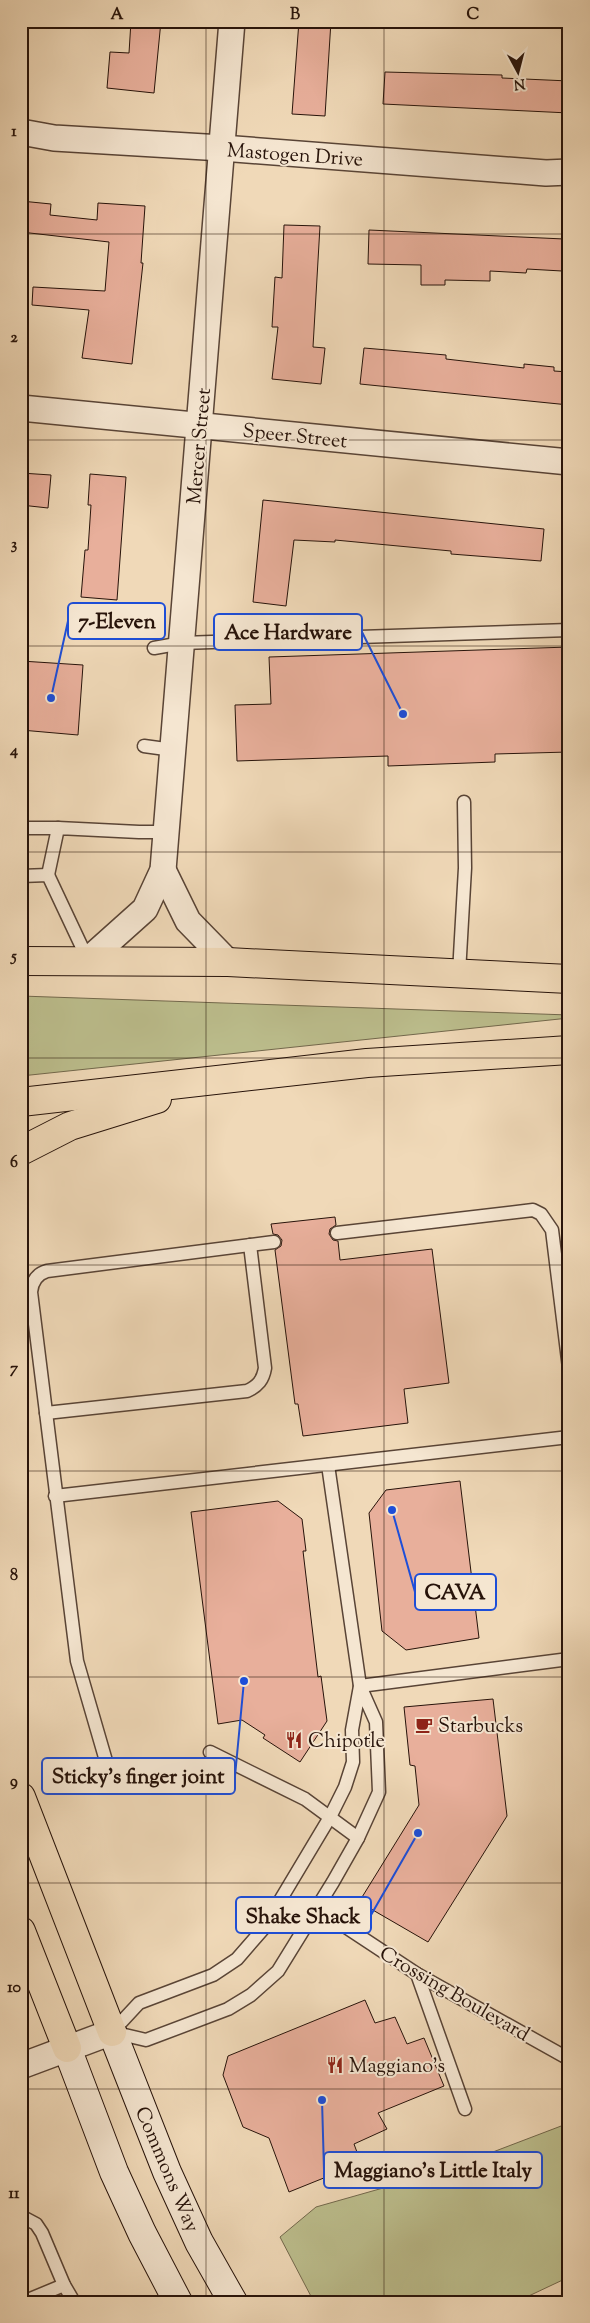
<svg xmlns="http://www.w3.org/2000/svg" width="590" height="2323" font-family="'Sorts Mill Goudy',serif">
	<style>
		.green { fill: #bcbe8d; stroke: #72684c }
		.building { fill: #e8af9b; stroke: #27130a }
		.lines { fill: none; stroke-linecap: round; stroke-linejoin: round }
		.lane-casing { stroke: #594436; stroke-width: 15 }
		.street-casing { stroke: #594436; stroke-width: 28 }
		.secondary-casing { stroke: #27130a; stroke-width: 30 }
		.highway-casing { stroke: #27130a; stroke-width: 30 }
		.lane { stroke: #f5e6d1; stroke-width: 12 }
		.street { stroke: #f5e6d1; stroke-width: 25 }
		.secondary { stroke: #f5e6d1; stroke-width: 28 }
		.highway { stroke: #f0d9b8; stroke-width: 28 }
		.grid { fill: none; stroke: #27130a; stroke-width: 1; stroke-opacity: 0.55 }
		.labels { text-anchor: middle; stroke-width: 4; stroke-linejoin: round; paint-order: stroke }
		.street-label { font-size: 20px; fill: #27130a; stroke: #f5e6d1 }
		.poi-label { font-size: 20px; fill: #27130a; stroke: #f5e6d1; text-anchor: start }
		.leader { fill: none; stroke: #1d4ed8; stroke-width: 2 }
		.callout-dot { fill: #1d4ed8; stroke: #f5e6d1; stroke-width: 2 }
		.callout { fill: #f5e6d1; stroke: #1d4ed8; stroke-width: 2 }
		.callout-label { font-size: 21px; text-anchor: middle; font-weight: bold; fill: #27130a }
		.neatline { fill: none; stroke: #27130a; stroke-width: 2 }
		.grid-label { font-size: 16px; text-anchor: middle; font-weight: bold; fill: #27130a }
	</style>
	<rect width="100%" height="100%" fill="#f0d9b8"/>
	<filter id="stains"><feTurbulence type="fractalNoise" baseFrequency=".004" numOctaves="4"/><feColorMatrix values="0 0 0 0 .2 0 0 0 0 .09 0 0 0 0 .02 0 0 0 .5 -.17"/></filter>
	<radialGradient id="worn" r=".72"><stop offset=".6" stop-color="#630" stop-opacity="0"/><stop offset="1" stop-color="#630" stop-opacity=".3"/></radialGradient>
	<g class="green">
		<polygon points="21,996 569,1015 569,1018 21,1076"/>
		<polygon points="569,2123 569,2277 516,2302 314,2302 280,2237 316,2207 443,2171"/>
	</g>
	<g class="building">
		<polygon points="131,21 161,21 154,93 107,88 110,52 129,53"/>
		<polygon points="299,21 331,21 325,116 292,114"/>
		<polygon points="385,72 502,75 502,78 569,81 569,113 383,104"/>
		<polygon points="21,201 51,204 50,215 97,220 98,203 145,206 141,263 143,263 132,364 82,358 89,310 32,305 33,287 105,291 109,242 21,232"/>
		<polygon points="284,225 320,226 313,347 325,348 321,384 272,379 278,327 272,327 275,277 282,278"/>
		<polygon points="369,230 564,239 562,271 527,269 526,273 490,271 490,281 445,280 445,285 421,285 421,265 368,264"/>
		<polygon points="364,348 446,355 446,359 524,368 524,364 554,367 554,371 569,372 569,405 360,384"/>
		<polygon points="21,473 51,475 48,508 21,505"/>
		<polygon points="90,474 126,477 117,600 81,597 85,550 88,550 91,505 88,505"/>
		<polygon points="263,500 544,529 541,561 451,554 451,551 335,540 335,542 294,540 286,606 253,602"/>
		<polygon points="569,647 569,752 495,754 495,762 388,766 388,756 237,761 235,705 271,704 269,657"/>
		<polygon points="21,661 83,665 78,735 21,730"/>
		<polygon points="335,1217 336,1225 330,1229 329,1234 333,1240 338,1241 340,1260 432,1249 449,1383 404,1389 408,1423 303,1436 298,1404 295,1404 275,1250 281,1246 282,1240 278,1235 273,1234 271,1224"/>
		<polygon points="460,1481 479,1638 406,1650 382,1631 369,1513 386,1490"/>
		<polygon points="278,1501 302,1519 306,1551 303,1551 318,1677 321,1676 327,1721 300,1762 263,1738 265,1735 242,1720 218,1724 191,1512"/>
		<polygon points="493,1699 507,1816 428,1942 359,1902 419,1805 415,1766 410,1765 404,1707"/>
		<polygon points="365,2000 375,2023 395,2017 407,2044 424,2038 444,2086 378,2113 387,2129 354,2144 361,2163 289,2192 269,2138 243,2127 223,2075 228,2056"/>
	</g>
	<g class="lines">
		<g class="lane-casing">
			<g id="lane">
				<polyline points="154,648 182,643 569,630"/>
				<polyline points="144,746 173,750"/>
				<polyline points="21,828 58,828"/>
				<polyline points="48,875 58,828 139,832 166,832"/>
				<polyline points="21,876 48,875 88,960"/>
				<polyline points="459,973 465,868 464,802"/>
				<polyline points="337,1233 533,1210 541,1214 552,1230 569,1368"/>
				<path d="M46,1413L247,1391C258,1386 263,1380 265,1368L250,1245"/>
				<polyline points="328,1465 360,1686 376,1722 379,1792 358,1838 333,1882 278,1971 251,1995 228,2009 146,2040 112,2032 139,2003 213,1975 237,1959 263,1929 330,1817 345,1787 353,1762 352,1730 360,1686"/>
				<polyline points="55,1496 569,1437"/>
				<polyline points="360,1686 569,1659"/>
				<polyline points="210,1752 305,1799 358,1838"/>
				<path d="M113,1785L77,1661L31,1292C32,1281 37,1274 47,1271L274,1242"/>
				<polyline points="317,1908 417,1974 569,2059"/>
				<polyline points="417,1974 465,2109"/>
				<polyline points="21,2216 36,2224 42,2233 64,2285 74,2302"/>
				<polyline points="23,2302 64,2285"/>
			</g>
		</g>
		<g class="street-casing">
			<g id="street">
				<polyline points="21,132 54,138 222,148 546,173 569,172"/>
				<polyline points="21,408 569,462"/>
				<polyline points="163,870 188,921 228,962"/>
				<polyline points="88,960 145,909 163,870 232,21"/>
				<polyline points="21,2066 112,2032"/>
			</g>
		</g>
		<g class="secondary-casing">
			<g id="secondary">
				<polyline points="112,2032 167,2172 199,2242 233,2302"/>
				<polyline points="67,2048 114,2172 142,2233 178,2302"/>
			</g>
		</g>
		<g class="highway-casing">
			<g id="highway">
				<polyline points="21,961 228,962 569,979"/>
				<polyline points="21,1102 367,1063 569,1050"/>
				<polyline points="21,1151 70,1126 157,1099"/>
				<polyline points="21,1797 112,2032"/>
				<polyline points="21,1931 67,2048"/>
			</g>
		</g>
		<use href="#lane" class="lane"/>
		<use href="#street" class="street"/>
		<use href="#secondary" class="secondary"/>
		<use href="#highway" class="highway"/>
	</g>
	<path class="grid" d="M206,21V2302M384,21V2302M21,234H569M21,440H569M21,646H569M21,852H569M21,1058H569M21,1265H569M21,1471H569M21,1677H569M21,1883H569M21,2089H569"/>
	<defs>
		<g id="cafe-bare" transform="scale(1.35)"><path d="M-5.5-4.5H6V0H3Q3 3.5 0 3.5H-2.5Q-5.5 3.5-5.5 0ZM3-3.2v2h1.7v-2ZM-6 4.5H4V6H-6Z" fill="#8f2418" stroke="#f5e6d1" stroke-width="2.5" paint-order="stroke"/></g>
		<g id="restaurant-bare" transform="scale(1.35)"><path d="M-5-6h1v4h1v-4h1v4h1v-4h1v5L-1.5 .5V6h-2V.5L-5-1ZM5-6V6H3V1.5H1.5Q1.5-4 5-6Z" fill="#8f2418" stroke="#f5e6d1" stroke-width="2.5" paint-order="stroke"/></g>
	</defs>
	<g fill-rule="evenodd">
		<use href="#cafe-bare" x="424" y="1725"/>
		<use href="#restaurant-bare" x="294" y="1740"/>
		<use href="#restaurant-bare" x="335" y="2065"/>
	</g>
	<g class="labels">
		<g class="street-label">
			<text transform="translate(295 154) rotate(4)" y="7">Mastogen Drive</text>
			<text transform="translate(295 435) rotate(6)" y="7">Speer Street</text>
			<text transform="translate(198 446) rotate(-85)" y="7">Mercer Street</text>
			<text transform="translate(455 1993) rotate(30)" y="7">Crossing Boulevard</text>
			<text transform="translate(168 2169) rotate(67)" y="7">Commons Way</text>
		</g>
		<g class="poi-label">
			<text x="438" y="1732">Starbucks</text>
			<text x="308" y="1747">Chipotle</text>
			<text x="349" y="2072">Maggiano's</text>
		</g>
	</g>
	<path class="leader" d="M51 698L68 621M403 714L362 632M392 1510L415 1592M244 1681L235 1776M418 1833L371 1915M322 2100L324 2170"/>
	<g class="callout-dot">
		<circle cx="51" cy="698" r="5"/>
		<circle cx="403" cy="714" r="5"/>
		<circle cx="392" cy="1510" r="5"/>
		<circle cx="244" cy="1681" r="5"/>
		<circle cx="418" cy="1833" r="5"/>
		<circle cx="322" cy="2100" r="5"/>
	</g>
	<g class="callout">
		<rect x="68" y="603" width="97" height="36" rx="5"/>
		<rect x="214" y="614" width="148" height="36" rx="5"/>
		<rect x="415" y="1574" width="81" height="36" rx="5"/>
		<rect x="42" y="1758" width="193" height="36" rx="5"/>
		<rect x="236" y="1897" width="135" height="36" rx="5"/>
		<rect x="324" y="2152" width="218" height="36" rx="5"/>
	</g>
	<g class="callout-label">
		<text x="117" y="628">7-Eleven</text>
		<text x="288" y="639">Ace Hardware</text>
		<text x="455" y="1599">CAVA</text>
		<text x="138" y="1783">Sticky's finger joint</text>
		<text x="303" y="1923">Shake Shack</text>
		<text x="433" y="2177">Maggiano's Little Italy</text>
	</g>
	<rect width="590" height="2323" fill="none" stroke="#f0d9b8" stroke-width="55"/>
	<g transform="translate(518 72) rotate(173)" stroke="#f5e6d1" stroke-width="4" paint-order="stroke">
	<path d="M0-4L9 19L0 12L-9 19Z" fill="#27130a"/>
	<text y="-8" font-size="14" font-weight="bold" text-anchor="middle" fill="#27130a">N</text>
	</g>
	<rect x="28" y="28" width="534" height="2268" class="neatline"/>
	<g class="grid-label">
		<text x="117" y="19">A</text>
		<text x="295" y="19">B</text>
		<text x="473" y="19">C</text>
		<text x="14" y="136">1</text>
		<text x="14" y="342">2</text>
		<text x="14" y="549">3</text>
		<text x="14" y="755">4</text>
		<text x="14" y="961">5</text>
		<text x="14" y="1167">6</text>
		<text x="14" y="1373">7</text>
		<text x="14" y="1580">8</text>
		<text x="14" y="1786">9</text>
		<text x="14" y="1992">10</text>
		<text x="14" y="2198">11</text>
	</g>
	<rect width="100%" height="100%" filter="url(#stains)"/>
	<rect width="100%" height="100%" fill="url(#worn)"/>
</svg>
